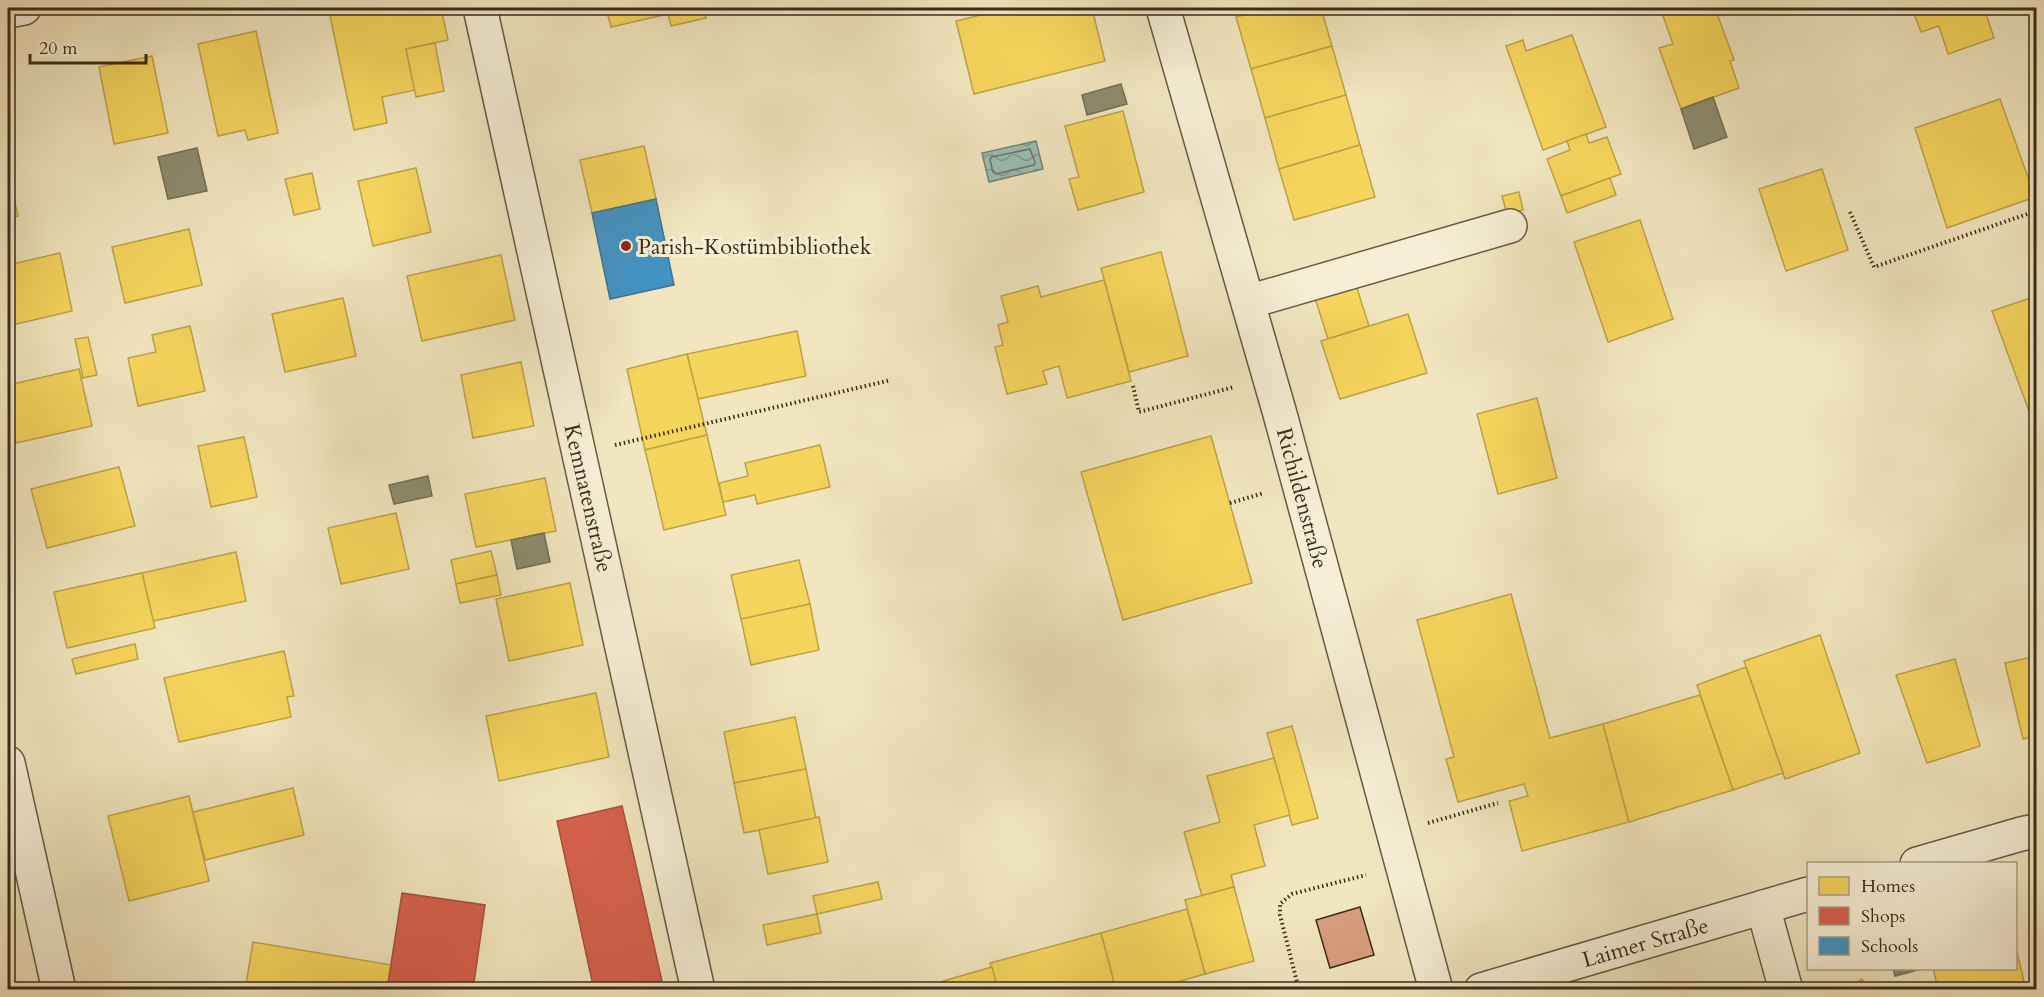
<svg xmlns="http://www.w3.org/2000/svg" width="2044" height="997" font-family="Cardo,serif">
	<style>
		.water { fill: url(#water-waves); stroke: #758477; stroke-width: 1.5 }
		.homes { fill: #f6d55c; stroke: #bea248; stroke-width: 1.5 }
		.shops { fill: #d6604d; stroke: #a8503d; stroke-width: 1.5 }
		.schools { fill: #4393c3; stroke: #417490; stroke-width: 1.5 }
		.industry { fill: #8c8c6e; stroke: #746f54; stroke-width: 1.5 }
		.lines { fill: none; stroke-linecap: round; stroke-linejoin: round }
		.shore { stroke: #6b7568; stroke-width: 1.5 }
		.building { fill: #d89e7e; stroke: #3b2c19; stroke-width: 1.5 }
		.minor-casing { stroke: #685a42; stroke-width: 36 }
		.path { stroke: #3b2c19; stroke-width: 4; stroke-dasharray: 1.5 3; stroke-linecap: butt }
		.minor { stroke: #f6efd5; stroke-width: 33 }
		.poi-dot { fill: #8f2418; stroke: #f6efd5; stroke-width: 2 }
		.labels { text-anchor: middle; stroke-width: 6; stroke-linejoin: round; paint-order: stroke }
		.poi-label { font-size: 22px; fill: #3b2c19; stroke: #f6efd5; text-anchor: start }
		.street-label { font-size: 22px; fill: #3b2c19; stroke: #f6efd5 }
	</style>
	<defs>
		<pattern id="water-waves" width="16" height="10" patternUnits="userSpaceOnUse" patternTransform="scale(1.5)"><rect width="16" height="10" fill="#9bbeb6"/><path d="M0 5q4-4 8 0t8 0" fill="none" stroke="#809b93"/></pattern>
	</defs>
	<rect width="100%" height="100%" fill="#f1e6bf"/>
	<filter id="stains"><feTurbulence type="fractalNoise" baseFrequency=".00333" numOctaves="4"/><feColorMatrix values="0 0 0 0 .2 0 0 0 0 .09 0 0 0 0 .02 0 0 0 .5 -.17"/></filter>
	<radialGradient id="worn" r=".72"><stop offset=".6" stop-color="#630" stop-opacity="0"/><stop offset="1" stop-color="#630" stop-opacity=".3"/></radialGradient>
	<polygon class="water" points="1036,141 1043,169 989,182 982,153"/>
	<g class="homes">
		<polygon points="348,8 441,8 448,40 406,49 415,90 382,97 387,123 354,130 329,11"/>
		<polygon points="606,8 703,8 706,18 671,26 668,14 611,27"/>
		<polygon points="1010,8 1092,8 1105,61 974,94 956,21"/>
		<polygon points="1270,8 1321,8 1332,46 1251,69 1236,17"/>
		<polygon points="1679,8 1715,8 1734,60 1730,61 1739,88 1681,109 1659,48 1673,44 1662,13"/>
		<polygon points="1912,8 1974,8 1975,9 1984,8 1994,38 1948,54 1939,26 1921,32"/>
		<polygon points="256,31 278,133 248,140 245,130 218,136 198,44"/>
		<polygon points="1572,35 1606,127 1543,150 1506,46 1523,40 1526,51"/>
		<polygon points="435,43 444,91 416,97 406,49"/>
		<polygon points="1332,46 1346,95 1265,118 1251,69"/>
		<polygon points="152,56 168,133 114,144 99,67"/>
		<polygon points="1346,95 1360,145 1279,169 1265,118"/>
		<polygon points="2000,99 2035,197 1947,228 1915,128"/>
		<polygon points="1123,111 1144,192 1078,210 1069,179 1079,177 1065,126"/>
		<polygon points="1586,134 1589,143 1607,137 1621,174 1561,196 1547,159 1570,150 1567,141"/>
		<polygon points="1360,145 1375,197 1294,220 1279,169"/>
		<polygon points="644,146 656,199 592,213 580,160"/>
		<polygon points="416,168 431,232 373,246 358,181"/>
		<polygon points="1822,169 1848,250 1786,271 1759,189"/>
		<polygon points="8,171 18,216 8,219"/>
		<polygon points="312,173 320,209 294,215 285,179"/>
		<polygon points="1610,178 1616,195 1567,213 1561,196"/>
		<polygon points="1519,192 1523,210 1507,214 1502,196"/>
		<polygon points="1640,220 1673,319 1608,342 1574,242"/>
		<polygon points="189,229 202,285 125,303 112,247"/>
		<polygon points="1161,252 1188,356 1129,372 1101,268"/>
		<polygon points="60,253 72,311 8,326 8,265"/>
		<polygon points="501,255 515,320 422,341 407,276"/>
		<polygon points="1104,280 1131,381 1067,398 1059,366 1043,371 1047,384 1007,394 995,347 1003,345 998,325 1008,322 1001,296 1038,286 1041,297"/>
		<polygon points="1355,282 1369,326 1328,339 1314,295"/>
		<polygon points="2036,296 2036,430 1992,311"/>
		<polygon points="343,298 356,356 285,372 272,314"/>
		<polygon points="1408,314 1427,373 1340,399 1321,341"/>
		<polygon points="190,326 205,391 138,406 128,358 156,352 152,335"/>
		<polygon points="797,331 806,376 698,399 687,354"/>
		<polygon points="88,337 97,375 83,378 75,339"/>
		<polygon points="687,354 707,435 645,450 627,369"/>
		<polygon points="521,362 534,426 473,438 461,375"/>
		<polygon points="79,369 92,426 16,443 8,406 8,385"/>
		<polygon points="1537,398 1557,478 1498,494 1477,414"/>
		<polygon points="707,435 726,515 664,530 645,450"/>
		<polygon points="1211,436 1252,583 1123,620 1081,472"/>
		<polygon points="244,437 257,497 211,507 198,446"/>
		<polygon points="820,445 830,487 757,504 755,495 723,502 719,483 748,476 745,463"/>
		<polygon points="119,467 135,526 47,548 31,489"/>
		<polygon points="545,478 556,531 476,547 465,494"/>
		<polygon points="396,513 409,569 341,584 328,528"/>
		<polygon points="491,551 497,575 456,584 451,560"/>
		<polygon points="236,552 246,601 153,621 142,573"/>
		<polygon points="799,560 810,604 741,619 731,575"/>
		<polygon points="142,573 155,628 67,648 54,592"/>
		<polygon points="497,575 501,595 460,603 456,584"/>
		<polygon points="570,583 583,645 509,661 496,599"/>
		<polygon points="1511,594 1550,738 1603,724 1629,822 1522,851 1509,801 1528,796 1524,784 1458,802 1446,759 1454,757 1417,620"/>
		<polygon points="810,604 819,650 751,665 741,619"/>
		<polygon points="1820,635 1860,753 1785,779 1744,661"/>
		<polygon points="135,644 138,659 76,674 72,659"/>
		<polygon points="284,651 294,696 287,697 291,717 179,742 164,678"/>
		<polygon points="2036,656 2036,736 2023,739 2005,663"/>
		<polygon points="1955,659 1980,746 1927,763 1896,675"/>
		<polygon points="1746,667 1783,773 1733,790 1697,685"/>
		<polygon points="596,693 609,757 499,781 486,716"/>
		<polygon points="1700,695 1733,790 1629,822 1603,724"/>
		<polygon points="795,717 806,769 734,783 724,732"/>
		<polygon points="1292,726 1318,818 1292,825 1267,733"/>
		<polygon points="1274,758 1290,815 1254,825 1265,866 1231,875 1234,887 1202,896 1184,832 1220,822 1207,776"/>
		<polygon points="806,769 816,819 744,833 734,783"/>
		<polygon points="293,788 304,835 205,860 193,812"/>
		<polygon points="189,796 209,881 129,901 108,816"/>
		<polygon points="819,817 828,862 768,874 759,830"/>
		<polygon points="878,882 882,899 817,914 813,896"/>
		<polygon points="1234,887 1254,961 1205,974 1185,900"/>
		<polygon points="1187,909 1205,974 1150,990 1116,990 1101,933"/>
		<polygon points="817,914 821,933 767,945 763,925"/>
		<polygon points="1101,933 1116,990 998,990 990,963"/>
		<polygon points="253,942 392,965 387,990 245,990"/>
		<polygon points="2016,948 2026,990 1938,990 1933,968 2016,968"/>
		<polygon points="992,967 998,990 912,990"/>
		<polygon points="1862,979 1868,990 1845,990"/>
		<polygon points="1747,982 1749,990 1721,990"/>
	</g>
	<g class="shops">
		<polygon points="622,806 634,857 664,990 594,990 557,821"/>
		<polygon points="402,893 485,905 473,990 387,990"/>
	</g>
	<polygon class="schools" points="656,199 674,285 610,299 592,213"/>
	<g class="industry">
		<polygon points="1121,84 1127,104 1087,115 1082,95"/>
		<polygon points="1713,97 1727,137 1694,149 1681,109"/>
		<polygon points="197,148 207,191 168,199 158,157"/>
		<polygon points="428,476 432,496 394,504 389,485"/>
		<polygon points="544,533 550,562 517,569 511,540"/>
		<polygon points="1893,968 1918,968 1918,970 1895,976"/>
	</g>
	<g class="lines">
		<polygon class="shore" points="1030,149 1035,162 1034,165 996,174 993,172 990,160 991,157"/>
	</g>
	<polygon class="building" points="1360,907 1374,955 1330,968 1316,920"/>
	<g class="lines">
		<g class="minor-casing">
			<g id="minor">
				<polyline points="480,8 698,990"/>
				<polyline points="1163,8 1280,414 1436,990"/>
				<polyline points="8,11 24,8"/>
				<polyline points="1248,302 1510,226"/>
				<polyline points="8,763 59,990"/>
				<polyline points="1917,864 2021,834 2036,831"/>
				<polyline points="1763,907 1786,990"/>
				<polyline points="1481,990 1808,894"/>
			</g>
		</g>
		<g class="path">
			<polyline points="1850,212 1874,267 2036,211"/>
			<polyline points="1133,386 1139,412 1234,387"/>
			<polyline points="615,445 891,380"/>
			<polyline points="1230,503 1264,493"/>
			<polyline points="1428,823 1498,803"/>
			<polyline points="1299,990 1280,915 1280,904 1292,894 1366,875"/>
		</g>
		<use href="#minor" class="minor"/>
	</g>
	<circle class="poi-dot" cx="626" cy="246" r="6"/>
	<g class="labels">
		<g class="poi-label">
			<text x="638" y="254">Parish-Kostümbibliothek</text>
		</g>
		<g class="street-label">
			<text transform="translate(589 498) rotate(77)" y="8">Kemnatenstraße</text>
			<text transform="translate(1303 498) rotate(75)" y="8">Richildenstraße</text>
			<text transform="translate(1645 942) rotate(-16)" y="8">Laimer Straße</text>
		</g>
	</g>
	<rect width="2044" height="997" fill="none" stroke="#f1e6bf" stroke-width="30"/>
	<rect x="9" y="9" width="2026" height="979" fill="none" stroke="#3b2c19" stroke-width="3"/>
	<rect x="15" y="15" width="2014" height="967" fill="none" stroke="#3b2c19" stroke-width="1.5"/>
	<rect x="1807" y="862" width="210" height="108" fill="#f6efd5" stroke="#aba18a" stroke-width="1.5"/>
	<rect x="1819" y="877" width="30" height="18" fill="#f6d55c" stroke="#aba18a" stroke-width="1.5"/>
	<text x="1861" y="892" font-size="18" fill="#3b2c19">Homes</text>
	<rect x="1819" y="907" width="30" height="18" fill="#d6604d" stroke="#aba18a" stroke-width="1.5"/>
	<text x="1861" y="922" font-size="18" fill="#3b2c19">Shops</text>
	<rect x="1819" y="937" width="30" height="18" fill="#4393c3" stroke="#aba18a" stroke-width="1.5"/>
	<text x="1861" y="952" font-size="18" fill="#3b2c19">Schools</text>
	<path d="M30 54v9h116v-9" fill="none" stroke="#3b2c19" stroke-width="3"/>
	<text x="39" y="54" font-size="18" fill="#3b2c19" stroke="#f6efd5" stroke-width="4.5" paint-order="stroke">20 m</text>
	<rect width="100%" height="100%" filter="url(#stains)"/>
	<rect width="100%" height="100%" fill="url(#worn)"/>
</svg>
